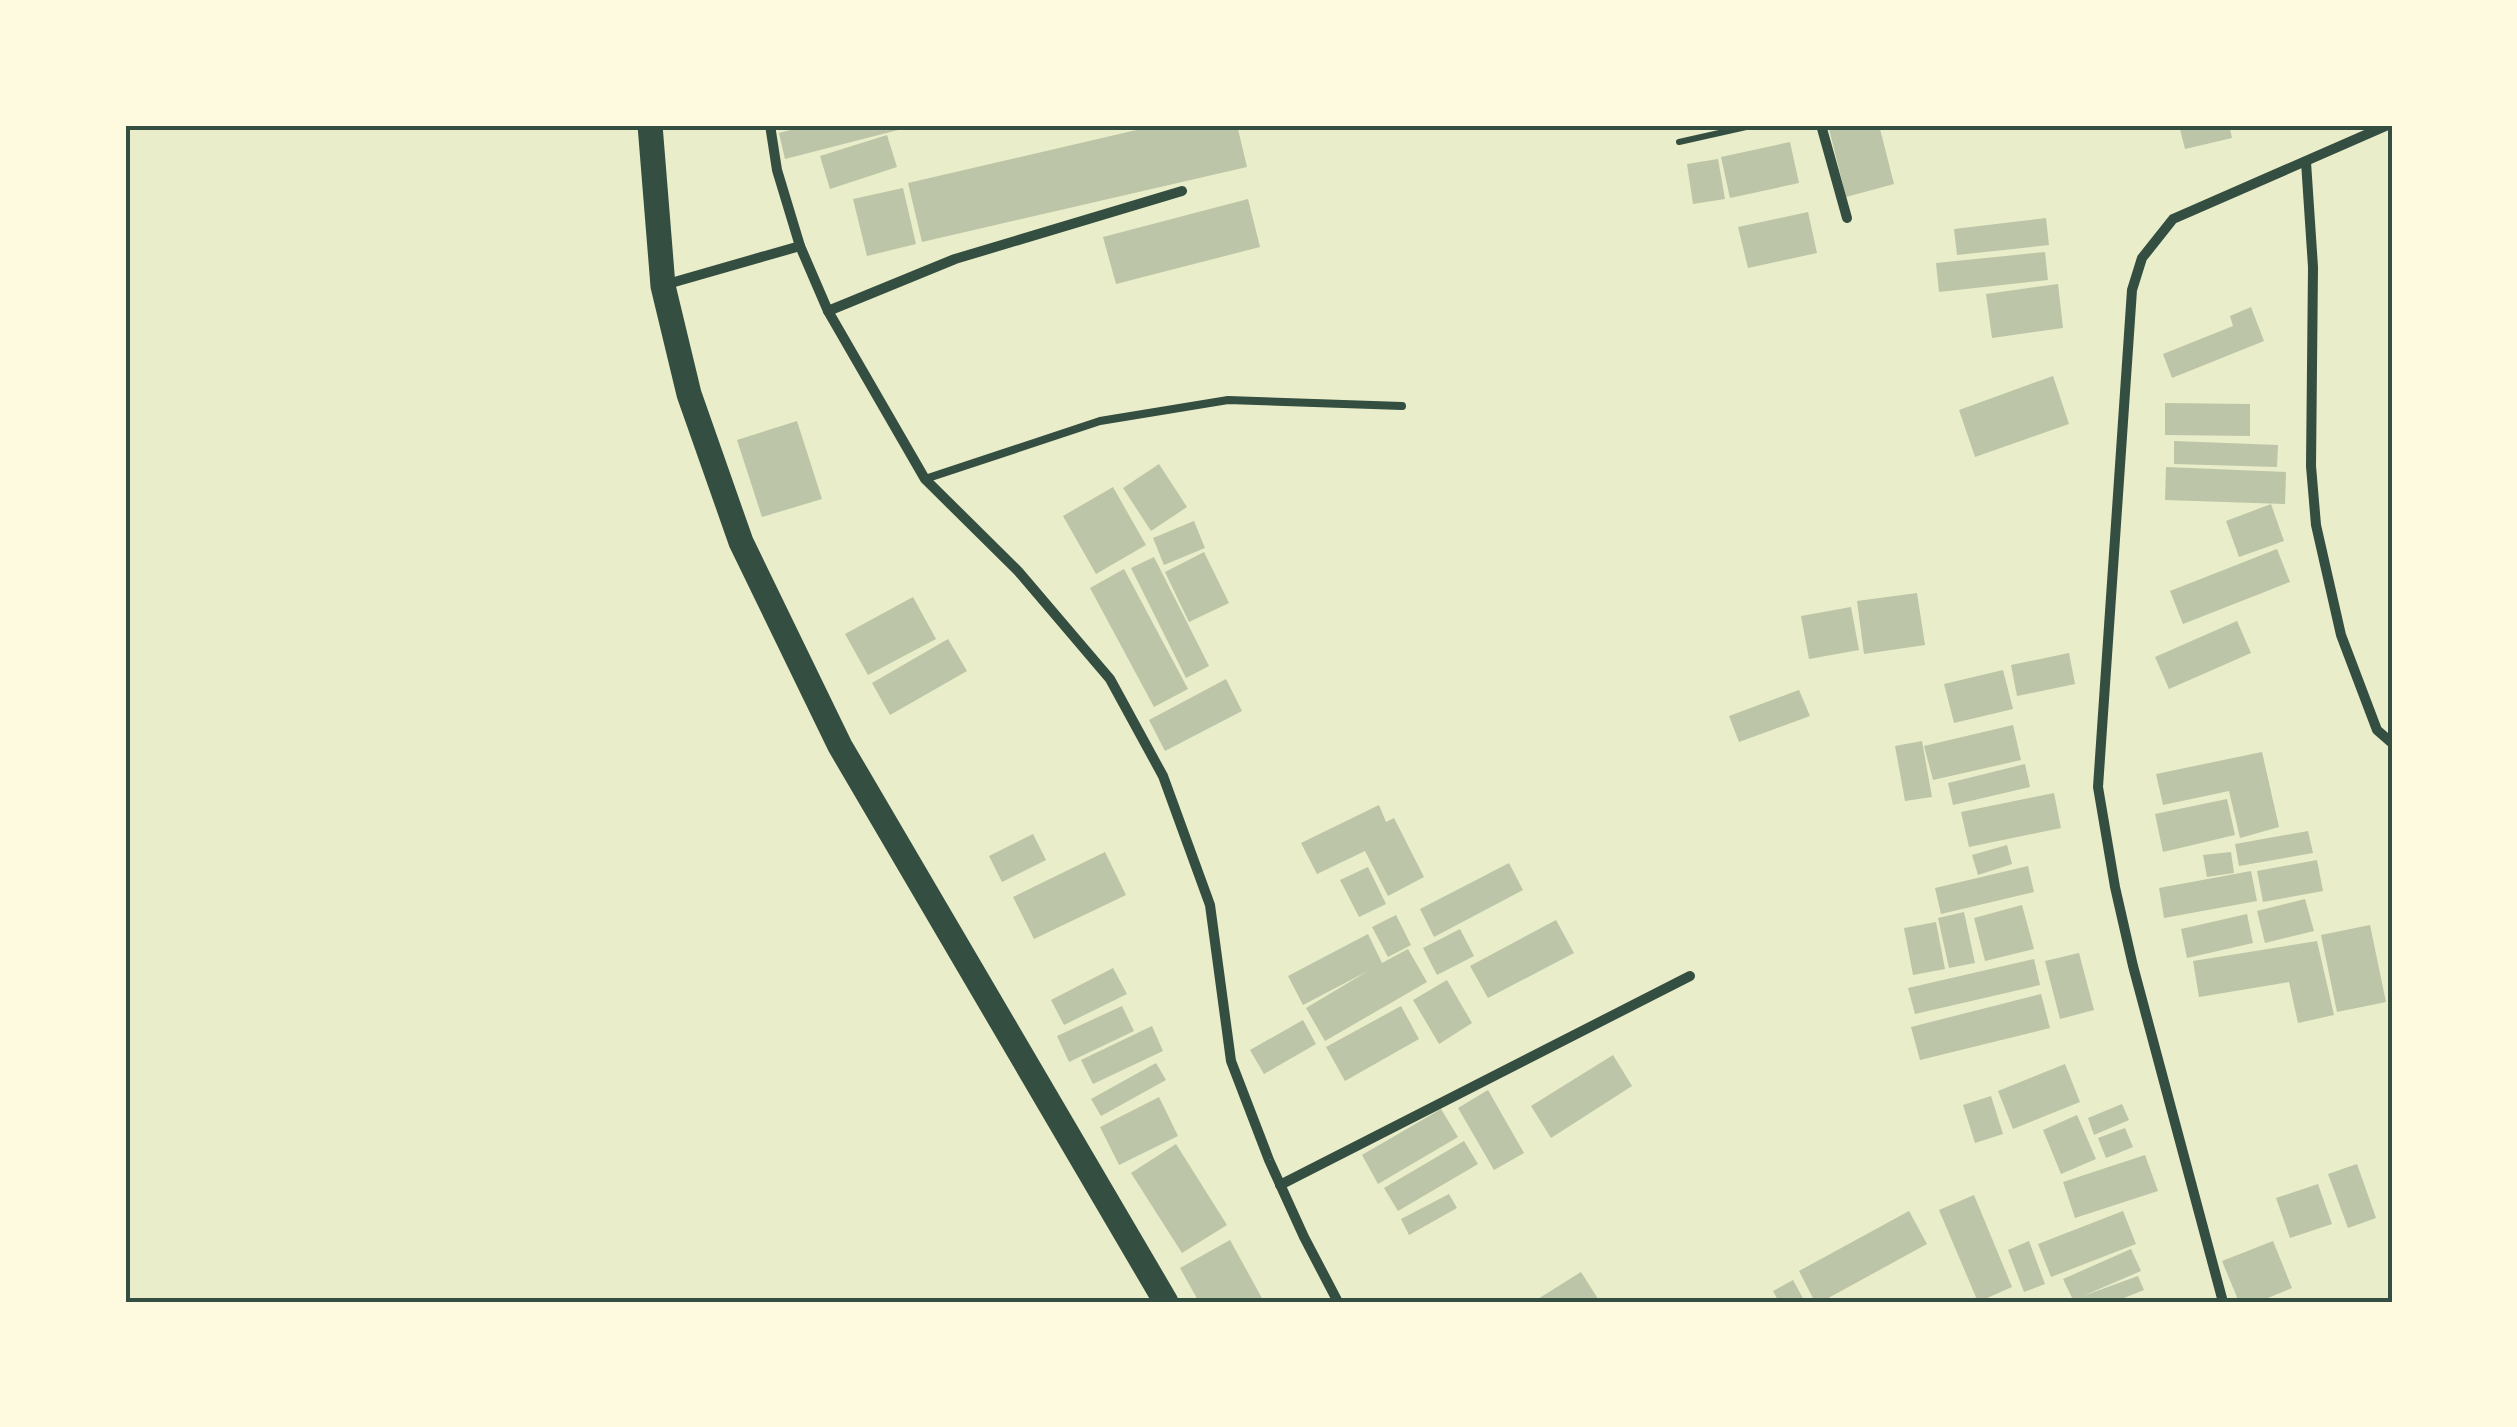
<svg xmlns="http://www.w3.org/2000/svg" width="2517" height="1427" font-family="Karla,sans-serif">
	<style>
		.building { fill: #bcc5a7 }
		.lines { fill: none; stroke-linecap: round; stroke-linejoin: round }
		.path { stroke: #344e41; stroke-width: 6 }
		.service { stroke: #344e41; stroke-width: 8 }
		.minor { stroke: #344e41; stroke-width: 10 }
		.primary { stroke: #344e41; stroke-width: 25 }
		.neatline { fill: none; stroke: #344e41; stroke-width: 4 }
	</style>
	<rect width="100%" height="100%" fill="#e9edc9"/>
	<g class="building">
		<polygon points="809,125 906,125 906,128 785,159 779,133"/>
		<polygon points="1158,125 1237,125 1247,167 922,242 908,183"/>
		<polygon points="1828,125 1879,125 1894,184 1846,197"/>
		<polygon points="2179,125 2229,125 2232,138 2185,149"/>
		<polygon points="887,135 897,167 830,189 820,156"/>
		<polygon points="1790,142 1799,183 1730,198 1721,157"/>
		<polygon points="1718,159 1725,199 1693,204 1687,164"/>
		<polygon points="903,188 916,244 867,256 853,199"/>
		<polygon points="1248,199 1260,247 1116,284 1103,237"/>
		<polygon points="1808,212 1817,253 1748,268 1738,227"/>
		<polygon points="2046,218 2049,245 1957,255 1954,229"/>
		<polygon points="2045,252 2048,280 1939,292 1936,263"/>
		<polygon points="2058,284 2063,328 1992,338 1986,294"/>
		<polygon points="2251,307 2264,341 2172,378 2163,354 2233,326 2230,316"/>
		<polygon points="2053,376 2069,424 1975,457 1959,410"/>
		<polygon points="2165,403 2250,404 2250,436 2165,435"/>
		<polygon points="797,421 822,499 762,517 737,440"/>
		<polygon points="2174,441 2278,445 2277,467 2174,464"/>
		<polygon points="1159,464 1187,507 1151,531 1123,488"/>
		<polygon points="2166,467 2286,472 2285,504 2165,500"/>
		<polygon points="1113,487 1146,545 1096,574 1063,516"/>
		<polygon points="2271,504 2284,541 2239,557 2226,521"/>
		<polygon points="1194,521 1205,548 1164,565 1153,538"/>
		<polygon points="2277,549 2290,582 2183,624 2170,591"/>
		<polygon points="1204,552 1229,603 1189,622 1165,572"/>
		<polygon points="1154,557 1209,666 1186,678 1131,568"/>
		<polygon points="1124,569 1188,689 1154,707 1090,588"/>
		<polygon points="1917,593 1925,645 1864,654 1857,601"/>
		<polygon points="913,597 936,639 868,675 845,634"/>
		<polygon points="1851,607 1859,650 1809,659 1801,616"/>
		<polygon points="2237,621 2251,653 2169,689 2155,657"/>
		<polygon points="948,639 967,671 890,715 872,683"/>
		<polygon points="2069,653 2075,684 2017,696 2011,665"/>
		<polygon points="2003,670 2013,709 1954,723 1944,684"/>
		<polygon points="1226,679 1242,711 1165,751 1149,720"/>
		<polygon points="1799,690 1810,716 1739,742 1729,716"/>
		<polygon points="2013,725 2021,760 1933,780 1924,746"/>
		<polygon points="1922,741 1932,797 1905,801 1895,746"/>
		<polygon points="2262,752 2279,827 2240,838 2229,791 2163,805 2156,774"/>
		<polygon points="2025,764 2030,787 1953,805 1948,783"/>
		<polygon points="2054,793 2061,828 1969,847 1961,812"/>
		<polygon points="2227,799 2235,835 2163,852 2155,814"/>
		<polygon points="1379,805 1386,822 1394,818 1424,877 1388,896 1365,851 1317,874 1301,843"/>
		<polygon points="2308,831 2313,853 2239,866 2235,844"/>
		<polygon points="1033,834 1046,860 1002,882 989,856"/>
		<polygon points="2007,845 2012,864 1978,875 1972,855"/>
		<polygon points="1105,852 1126,895 1034,939 1013,897"/>
		<polygon points="2231,852 2234,873 2207,877 2203,855"/>
		<polygon points="2317,860 2323,891 2263,902 2257,871"/>
		<polygon points="1509,863 1523,890 1434,937 1420,909"/>
		<polygon points="2028,866 2034,892 1941,914 1935,888"/>
		<polygon points="1368,867 1386,904 1359,917 1340,880"/>
		<polygon points="2251,871 2257,901 2164,918 2159,888"/>
		<polygon points="2305,899 2314,931 2265,943 2257,911"/>
		<polygon points="2022,905 2034,949 1985,961 1974,918"/>
		<polygon points="1964,912 1975,963 1949,968 1938,918"/>
		<polygon points="2247,914 2253,943 2187,958 2181,929"/>
		<polygon points="1396,915 1411,945 1388,957 1372,927"/>
		<polygon points="1556,920 1574,953 1488,998 1470,966"/>
		<polygon points="1936,922 1945,969 1913,975 1904,928"/>
		<polygon points="2370,925 2386,1002 2337,1012 2321,935"/>
		<polygon points="1460,929 1474,956 1437,975 1423,948"/>
		<polygon points="1368,934 1382,963 1408,949 1427,982 1325,1041 1306,1008 1368,971 1303,1005 1288,976"/>
		<polygon points="2317,941 2334,1015 2298,1023 2289,982 2199,997 2193,961"/>
		<polygon points="2079,953 2094,1010 2060,1019 2045,961"/>
		<polygon points="2034,959 2040,985 1915,1014 1908,988"/>
		<polygon points="1113,968 1127,994 1064,1025 1051,1000"/>
		<polygon points="1447,980 1472,1023 1439,1044 1413,1000"/>
		<polygon points="2041,994 2050,1028 1920,1060 1911,1027"/>
		<polygon points="1122,1006 1134,1031 1069,1062 1057,1036"/>
		<polygon points="1401,1006 1419,1039 1345,1081 1326,1047"/>
		<polygon points="1303,1020 1316,1044 1264,1074 1250,1050"/>
		<polygon points="1152,1026 1163,1051 1093,1084 1081,1060"/>
		<polygon points="1613,1055 1632,1086 1551,1138 1531,1106"/>
		<polygon points="1156,1063 1166,1080 1101,1116 1091,1099"/>
		<polygon points="2065,1064 2080,1102 2013,1129 1998,1091"/>
		<polygon points="1488,1090 1524,1153 1494,1170 1458,1108"/>
		<polygon points="1991,1096 2003,1134 1975,1143 1963,1105"/>
		<polygon points="1159,1097 1178,1136 1119,1165 1100,1127"/>
		<polygon points="2122,1104 2129,1120 2094,1135 2088,1118"/>
		<polygon points="1441,1109 1458,1137 1378,1184 1362,1155"/>
		<polygon points="2077,1115 2096,1159 2061,1174 2043,1130"/>
		<polygon points="2125,1128 2133,1147 2106,1158 2098,1138"/>
		<polygon points="1464,1141 1478,1164 1398,1211 1384,1188"/>
		<polygon points="1176,1144 1227,1225 1182,1253 1131,1173"/>
		<polygon points="2145,1155 2158,1191 2075,1218 2063,1182"/>
		<polygon points="2357,1164 2376,1218 2348,1228 2328,1174"/>
		<polygon points="2318,1184 2332,1224 2290,1238 2276,1198"/>
		<polygon points="1449,1194 1457,1208 1409,1235 1401,1219"/>
		<polygon points="1974,1195 2012,1287 1978,1302 1939,1210"/>
		<polygon points="1909,1211 1927,1244 1821,1302 1815,1302 1799,1271"/>
		<polygon points="2123,1211 2136,1244 2051,1277 2038,1244"/>
		<polygon points="1230,1240 1264,1302 1199,1302 1180,1268"/>
		<polygon points="2029,1241 2045,1284 2024,1292 2008,1250"/>
		<polygon points="2273,1241 2292,1288 2258,1302 2239,1302 2222,1261"/>
		<polygon points="2131,1249 2141,1271 2083,1296 2138,1276 2144,1290 2114,1302 2074,1302 2063,1279"/>
		<polygon points="1581,1272 1600,1302 1533,1302"/>
		<polygon points="1793,1280 1805,1302 1779,1302 1773,1291"/>
	</g>
	<g class="lines">
		<polyline class="path" points="1679,142 1755,125"/>
		<polyline class="service" points="925,479 1100,421 1228,400 1402,406"/>
		<g class="minor">
			<polyline points="770,125 777,170 800,246 828,311 925,479 1018,571 1110,679 1163,776 1210,905 1231,1061 1269,1160 1304,1237 1338,1302"/>
			<polyline points="1821,125 1847,218"/>
			<polyline points="2306,162 2313,267 2311,466 2316,525 2341,635 2377,730 2392,743"/>
			<polyline points="664,285 800,246"/>
			<polyline points="828,311 955,259 1182,191"/>
			<polyline points="1280,1185 1690,976"/>
			<polyline points="2223,1302 2133,966 2115,887 2098,787 2132,290 2142,258 2173,219 2388,125"/>
		</g>
		<polyline class="primary" points="650,125 663,286 689,394 741,542 840,746 1166,1302"/>
	</g>
	<rect width="2517" height="1427" fill="none" stroke="#fefae0" stroke-width="255"/>
	<rect x="128" y="128" width="2262" height="1172" class="neatline"/>
</svg>
